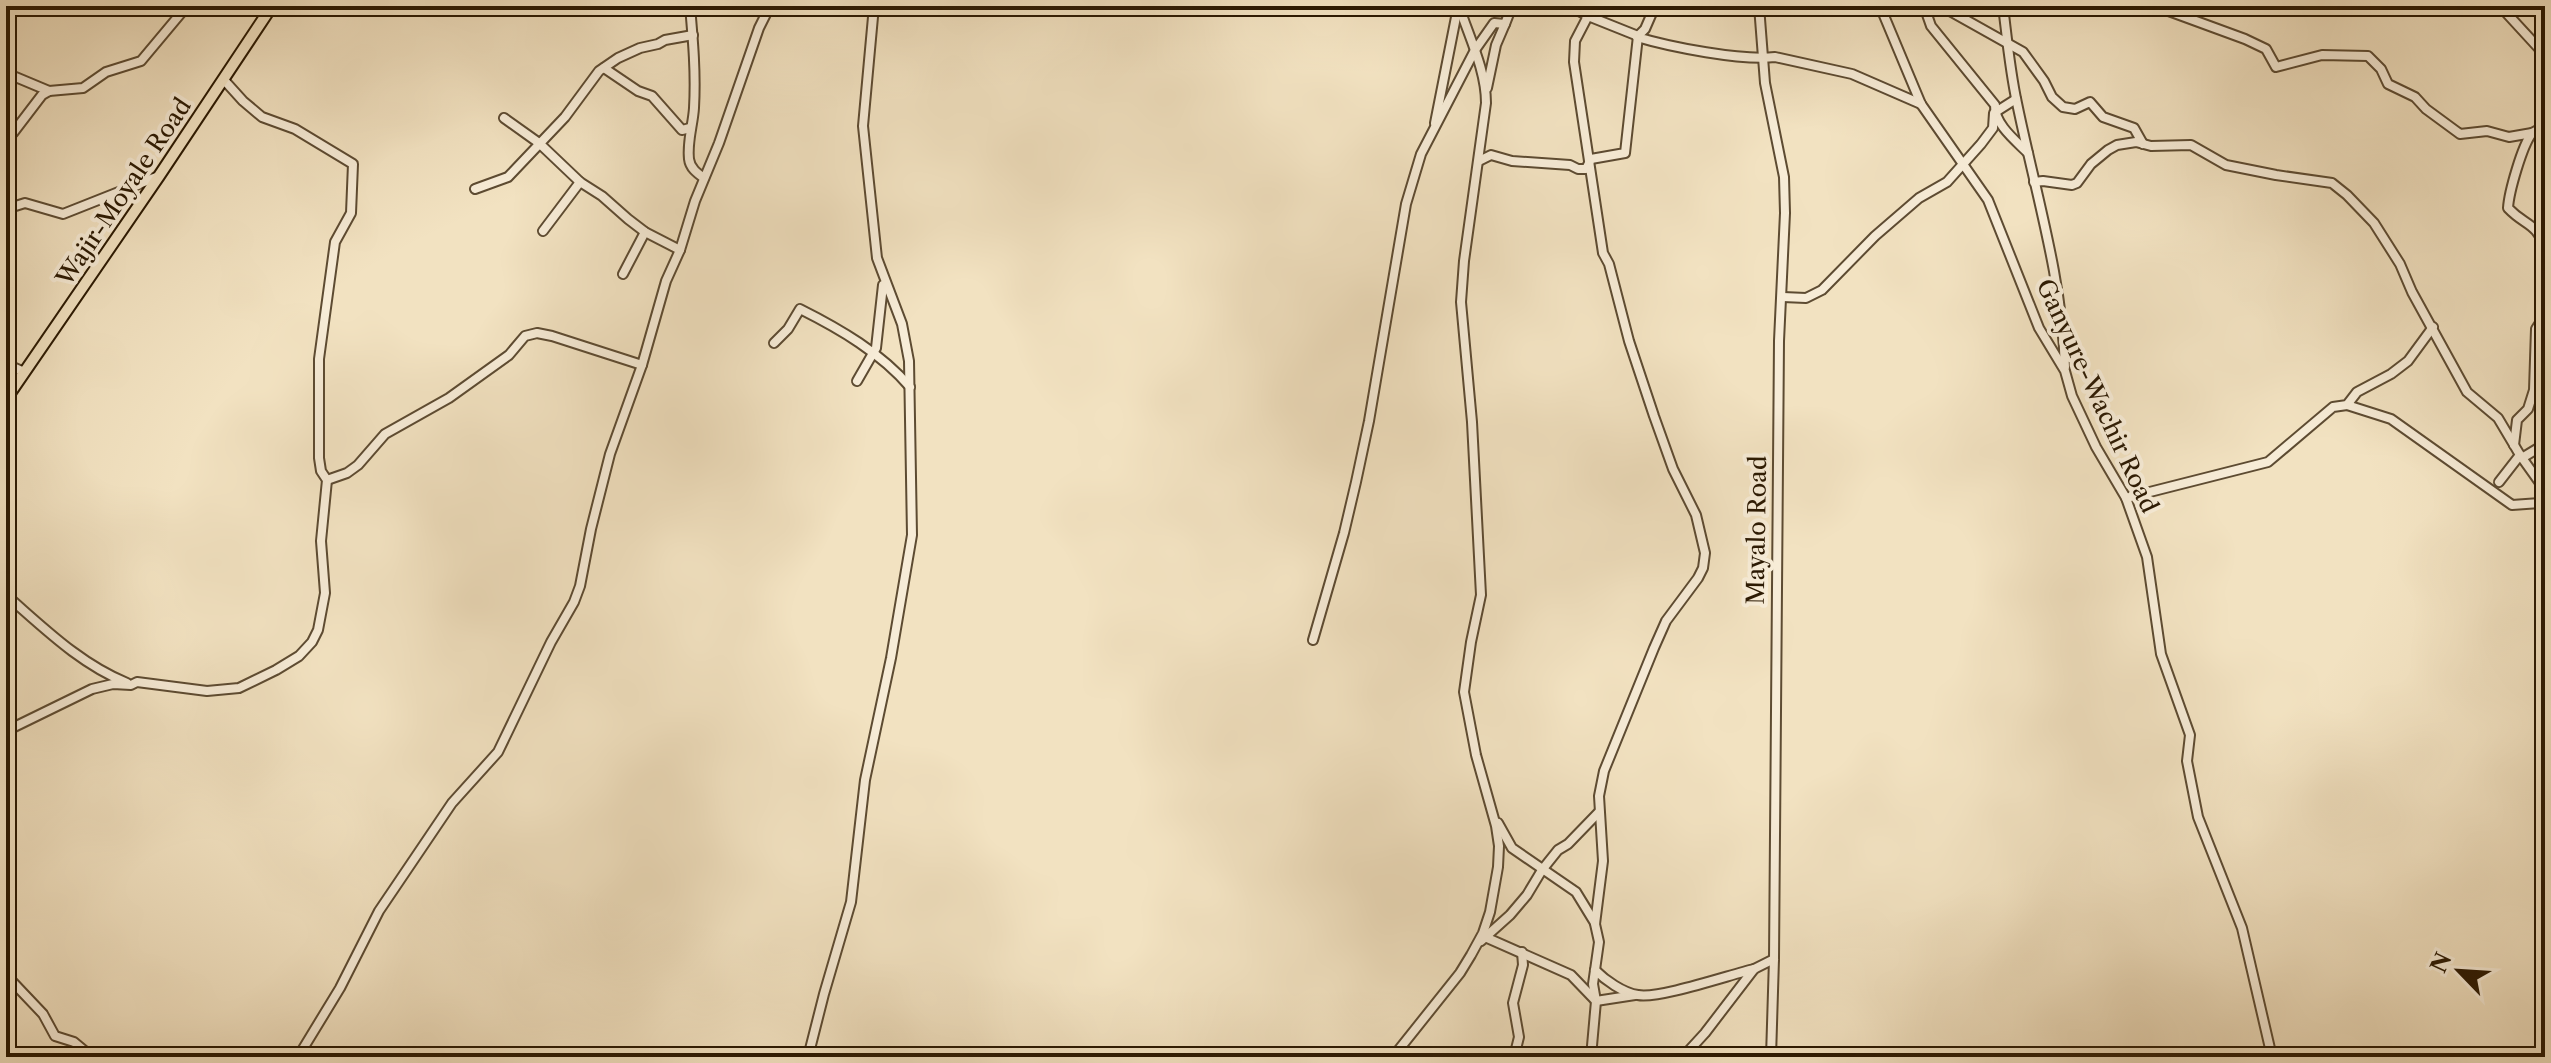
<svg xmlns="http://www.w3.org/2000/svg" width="2551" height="1063" font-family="'Libre Caslon Text',serif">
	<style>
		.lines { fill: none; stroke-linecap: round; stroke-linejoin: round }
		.minor-casing { stroke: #5d4b32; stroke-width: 12 }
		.major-casing { stroke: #2b1902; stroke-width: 14 }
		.minor { stroke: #f7ecd7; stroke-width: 8 }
		.major { stroke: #f2e2c1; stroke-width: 10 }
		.labels { text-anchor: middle; stroke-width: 8; stroke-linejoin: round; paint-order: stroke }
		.street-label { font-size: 24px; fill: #2b1902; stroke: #f7ecd7 }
	</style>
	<rect width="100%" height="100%" fill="#f2e2c1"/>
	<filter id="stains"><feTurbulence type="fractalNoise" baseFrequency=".0025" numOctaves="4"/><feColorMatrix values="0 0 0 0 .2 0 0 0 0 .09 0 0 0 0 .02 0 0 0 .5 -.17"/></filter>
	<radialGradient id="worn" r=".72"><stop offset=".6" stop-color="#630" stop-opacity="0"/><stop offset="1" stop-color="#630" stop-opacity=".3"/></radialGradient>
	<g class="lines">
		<g class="minor-casing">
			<g id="minor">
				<polyline points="593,6 625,6"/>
				<path d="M690,6C693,40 696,74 694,108C693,125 687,141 689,159C690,168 697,173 704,178"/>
				<path d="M1655,6L1645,29L1637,37C1670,47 1742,61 1775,57L1852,74L1921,104"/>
				<polyline points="1759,6 1765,83 1784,177 1785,213 1779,341 1774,959 1771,1057"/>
				<polyline points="1880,6 1921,104 1988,200 2039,328 2065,371 2072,396 2096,447 2126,498 2147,557 2161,654 2190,735 2187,761 2198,817 2242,928 2272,1057"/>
				<path d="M1924,6L1931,26L1995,105C1994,124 2016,141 2028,153"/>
				<polyline points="1941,6 2023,52 2044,81 2052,97 2063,107 2075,109 2090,102 2103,117 2134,128 2143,144"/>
				<path d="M2003,6C2007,38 2010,71 2017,103C2035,191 2062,277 2065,367"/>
				<polyline points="2117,6 2120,10 2146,6"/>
				<polyline points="2155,6 2245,39 2266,49 2276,67 2322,55 2368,56 2381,69 2388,84 2415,97 2426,109 2460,134 2487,131 2509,137 2532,133 2545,126"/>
				<polyline points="2500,6 2545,55"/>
				<polyline points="1958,15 1976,6"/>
				<polyline points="1588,16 1575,41 1574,62 1603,253 1609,264 1629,341 1654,416 1673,469 1696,515 1705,553 1703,568 1698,578 1666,621 1654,648 1604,771 1599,796 1603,861 1595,924 1599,942 1593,984 1596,1001 1591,1057"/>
				<polyline points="604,68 638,91 652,96 682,130 690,128"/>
				<polyline points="6,73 49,91"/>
				<polyline points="1487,88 1496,45 1505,24"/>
				<polyline points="504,118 539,143 580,182 602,196 628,219 645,232 680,250"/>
				<polyline points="1435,123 1458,7"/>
				<path d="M2532,133C2522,146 2509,192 2508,208C2526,227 2536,221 2545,249"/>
				<polyline points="6,136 13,133 42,95 49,91 83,88 106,72 141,61 187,6"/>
				<polyline points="1479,161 1491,155 1512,161 1570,165 1578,169 1586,169 1591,159 1625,153 1638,36 1588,16 1570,6"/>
				<polyline points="2034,182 2043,181 2072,185 2077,183 2091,164 2108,150 2117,145 2136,142 2151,146 2191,145 2226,165 2276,175 2332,183 2347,195 2374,223 2400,264 2412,292 2467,392 2498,418 2520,455 2545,490"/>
				<polyline points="475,189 508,177 565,117 599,71 618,58 640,48 658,44 665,40 693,35"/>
				<polyline points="6,209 25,203 63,214 159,176"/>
				<polyline points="543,231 580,182"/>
				<polyline points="623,274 645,232"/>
				<polyline points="1783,297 1806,298 1822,290 1875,236 1919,198 1947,182 1981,144 1993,128 1994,113 2016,99"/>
				<path d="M774,343L788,329L800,309C840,329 881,353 910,387"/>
				<polyline points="6,364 24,372"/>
				<polyline points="857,381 876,348 883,285"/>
				<polyline points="2347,405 2391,419 2512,505 2540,503 2545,500"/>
				<polyline points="2514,445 2517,420 2528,409 2534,390 2536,329 2545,315"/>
				<polyline points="2522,458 2545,444"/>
				<polyline points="327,480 347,473 358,465 385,434 449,398 509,355 525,336 537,333 552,336 642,365"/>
				<polyline points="2499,482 2520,455"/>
				<polyline points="2126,498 2268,462 2333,407 2347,405 2357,392 2391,374 2408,361 2433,327"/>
				<path d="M6,595C44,628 80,664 127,683"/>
				<polyline points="1313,640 1344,533 1356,482 1369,421 1406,204 1421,154 1475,50 1494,23 1505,24 1512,6"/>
				<polyline points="6,731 92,689 113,684 131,685 137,682 207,691 239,688 276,670 299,656 312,642 318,630 325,593 321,541 327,480 321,471 319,458 319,359 335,242 351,213 353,164 295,129 262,117 243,101 224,80"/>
				<polyline points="1498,823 1512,848 1576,892 1595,923"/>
				<polyline points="1485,937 1571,975 1596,1001 1635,995"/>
				<polyline points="1481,941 1510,915 1527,895 1542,870 1558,850 1568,844 1599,812"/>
				<path d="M1595,970C1605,980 1623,993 1638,995C1659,999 1729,975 1754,969"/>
				<polyline points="6,975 43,1014 55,1036 74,1042 92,1057"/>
				<polyline points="298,1057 340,988 379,911 452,803 498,752 551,642 574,602 580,586 591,529 610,454 642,365 666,281 680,250 695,201 719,143 759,28 770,6"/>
				<polyline points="808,1057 824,994 851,902 865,780 891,658 912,535 909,361 902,324 877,258 863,126 874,6"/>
				<path d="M1393,1057L1460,973L1471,955L1483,933L1490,912L1498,867L1499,846L1496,826L1476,755L1464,692L1471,642L1481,595L1472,422L1461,302L1464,261L1486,103C1486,70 1469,37 1459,6"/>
				<polyline points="1514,1057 1519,1037 1513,1003 1523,965 1522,952"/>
				<polyline points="1683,1057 1705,1033 1754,969 1774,959"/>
			</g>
		</g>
		<g class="major-casing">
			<polyline id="major" points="6,399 159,176 272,6"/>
		</g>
		<use href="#minor" class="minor"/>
		<use href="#major" class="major"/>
	</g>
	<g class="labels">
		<g class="street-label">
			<text transform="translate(124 192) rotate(-56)" y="8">Wajir-Moyale Road</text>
			<text transform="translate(2097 396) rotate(65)" y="8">Ganyure-Wachir Road</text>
			<text transform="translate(1757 530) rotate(-89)" y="8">Mayalo Road</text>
		</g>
	</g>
	<rect width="2551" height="1063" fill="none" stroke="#f2e2c1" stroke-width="32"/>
	<rect x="8" y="8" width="2535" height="1047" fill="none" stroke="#2b1902" stroke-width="4"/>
	<rect x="16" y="16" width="2519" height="1031" fill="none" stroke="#2b1902" stroke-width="2"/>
	<g transform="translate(2459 971) rotate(295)" stroke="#f7ecd7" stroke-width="6" paint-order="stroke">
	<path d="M0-6L14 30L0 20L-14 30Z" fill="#2b1902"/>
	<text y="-12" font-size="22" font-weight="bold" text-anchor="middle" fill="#2b1902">N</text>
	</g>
	<rect width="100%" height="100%" filter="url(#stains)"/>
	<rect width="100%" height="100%" fill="url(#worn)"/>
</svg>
